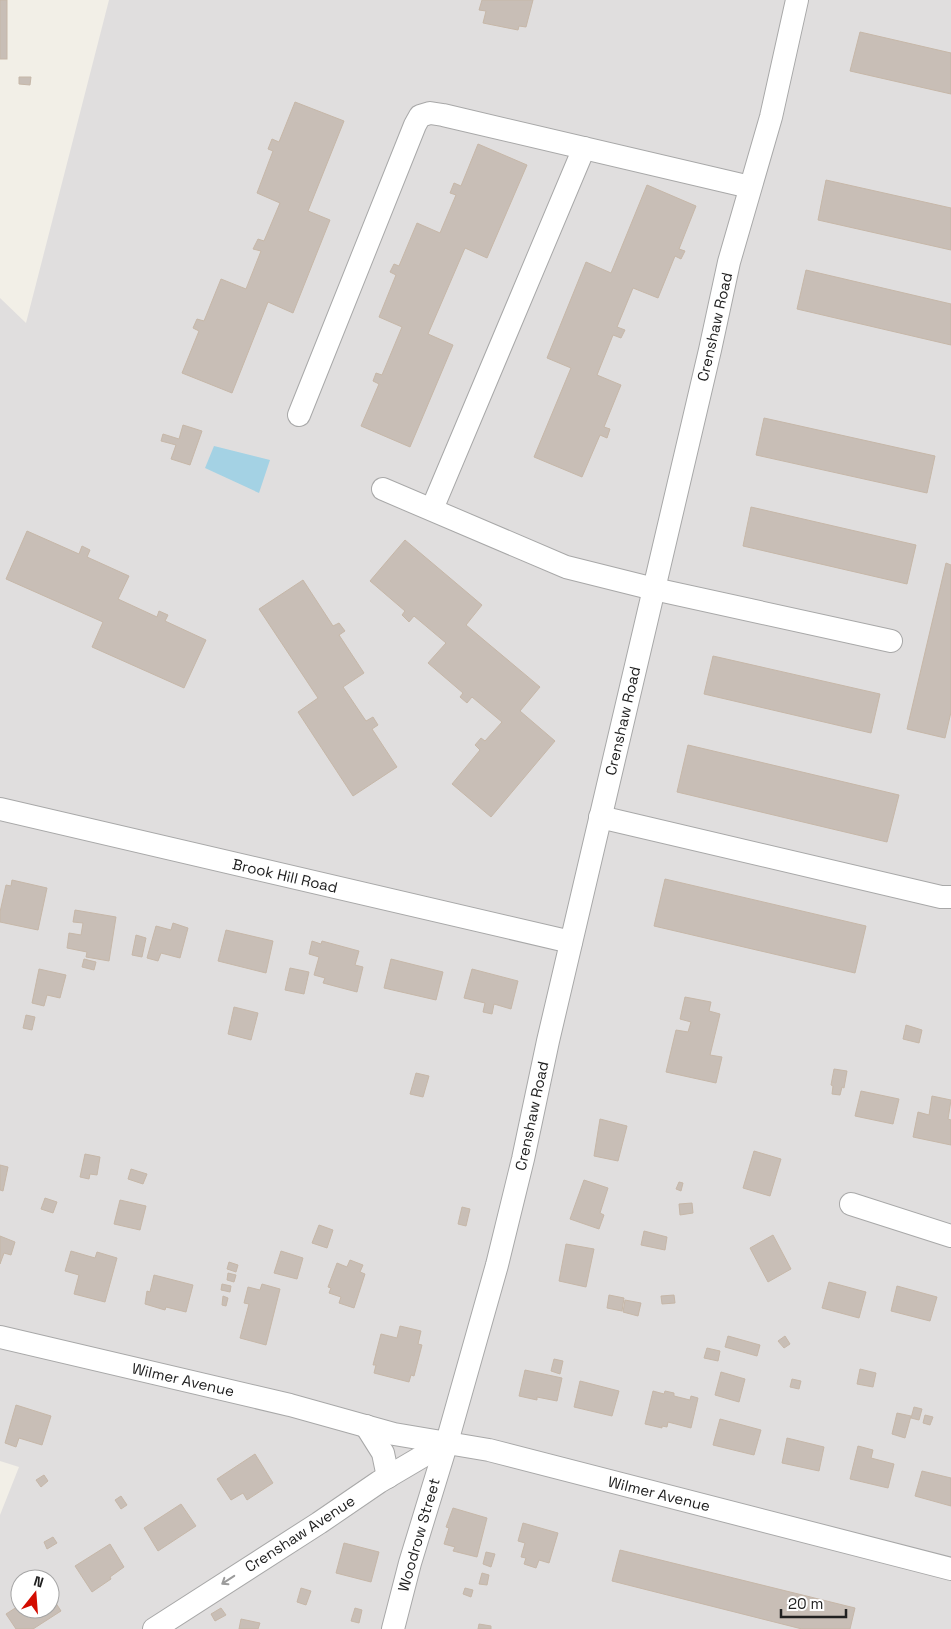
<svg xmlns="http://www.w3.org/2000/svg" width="951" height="1629" font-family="'Space Grotesk',sans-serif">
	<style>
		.residential { fill: #e0dede; fill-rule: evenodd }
		.water { fill: #a4d2e4 }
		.building { fill: #c8beb6; stroke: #c6b7a8 }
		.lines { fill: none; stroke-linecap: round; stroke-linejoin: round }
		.minor-casing { stroke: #a8a8a8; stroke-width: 24 }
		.minor { stroke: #fff; stroke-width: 22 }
		.oneway { stroke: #9b9b9b }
		.labels { text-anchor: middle; stroke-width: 4; stroke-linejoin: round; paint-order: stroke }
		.street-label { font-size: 15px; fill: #212121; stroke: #fff }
	</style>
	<rect width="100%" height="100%" fill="#f2efe7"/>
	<path class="residential" d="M109,0H951V1629H0V1515L19,1467L0,1461V298L26,323ZM20,1579H50V1609H20Z"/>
	<polygon class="water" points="214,446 270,460 259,493 205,468"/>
	<g class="building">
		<rect x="0" y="0" width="7" height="59"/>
		<polygon points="482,0 533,0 526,27 519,26 518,30 483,23 486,11 479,10"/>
		<polygon points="860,32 951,53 951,94 850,71"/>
		<polygon points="19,77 31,77 30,85 19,84"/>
		<polygon points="295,102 344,121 308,211 330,220 293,313 268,302 232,393 182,373 199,331 193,328 197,319 204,321 221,279 246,289 261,251 253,249 258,239 264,241 280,203 257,193 273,151 268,149 272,139 279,142"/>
		<polygon points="478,144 527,165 487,258 465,248 428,334 453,345 410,447 361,426 379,384 373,381 376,373 382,375 402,327 379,317 396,275 390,272 394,264 399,266 417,223 440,233 456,195 450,193 454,183 461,186"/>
		<polygon points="826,180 951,208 951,250 818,220"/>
		<polygon points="647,185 696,206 679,249 685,251 681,259 675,256 658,298 633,288 617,327 625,330 621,338 613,335 597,375 621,385 604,427 610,429 607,438 600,435 582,477 534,457 571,368 547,358 586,262 611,273"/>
		<polygon points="806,270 951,304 951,345 797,309"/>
		<polygon points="764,418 935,456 927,493 756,455"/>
		<polygon points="183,425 202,431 190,465 171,459 176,445 161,441 163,434 179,439"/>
		<polygon points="751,507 916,545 907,584 743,546"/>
		<polygon points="27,531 79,554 82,546 90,550 87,557 129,576 118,599 157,617 159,611 168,615 165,621 206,640 184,688 92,647 103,622 6,579"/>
		<polygon points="405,540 482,605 466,625 540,687 520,711 555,741 491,817 452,784 480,750 475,745 481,738 485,741 502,722 472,697 467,703 460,697 463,693 428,663 446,643 414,616 409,622 402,615 405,611 370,581"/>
		<polygon points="946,563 951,565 951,712 945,738 907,729"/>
		<polygon points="303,580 333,626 339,623 345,631 339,635 364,673 343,687 366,721 373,717 378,725 372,729 397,767 353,796 298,712 318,698 259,609"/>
		<polygon points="713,656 880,694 871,733 704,694"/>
		<polygon points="688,745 899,795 887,842 677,792"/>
		<polygon points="665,879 866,926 855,973 654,926"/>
		<polygon points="12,880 47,888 38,930 0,922 0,912 6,885 11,886"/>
		<polygon points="75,910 116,917 109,961 86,957 87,952 67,948 69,933 81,935 83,923 73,922"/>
		<polygon points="173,923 188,928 180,958 161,953 158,961 147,958 156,926 171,930"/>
		<polygon points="226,930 273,941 266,973 218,961"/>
		<polygon points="136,935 146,938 142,957 132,955"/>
		<polygon points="312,941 321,944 322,941 359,951 355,965 363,967 357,992 323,983 325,978 314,975 319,957 309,954"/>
		<polygon points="84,959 96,962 94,970 82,967"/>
		<polygon points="391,959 443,972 436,1000 384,988"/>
		<polygon points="290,968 309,972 304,994 285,990"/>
		<polygon points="39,969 66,975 60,998 47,995 44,1006 32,1003"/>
		<polygon points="472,969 518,981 511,1009 494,1004 492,1014 483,1012 485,1003 464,998"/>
		<polygon points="685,997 711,1002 709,1011 720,1014 710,1055 722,1057 716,1083 666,1072 676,1030 688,1032 691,1022 680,1019"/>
		<polygon points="234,1007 258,1013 251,1040 228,1034"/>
		<polygon points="26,1015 35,1017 32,1030 23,1028"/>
		<polygon points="906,1025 922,1030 919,1043 903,1039"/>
		<polygon points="834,1069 847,1071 844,1088 842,1087 840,1095 832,1094 833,1086 831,1085"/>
		<polygon points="416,1073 429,1076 423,1097 410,1094"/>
		<polygon points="861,1091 899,1099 893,1124 855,1116"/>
		<polygon points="932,1096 951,1100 948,1119 951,1120 951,1145 913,1137 918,1112 929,1115"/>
		<polygon points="600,1119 627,1126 618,1161 594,1156"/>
		<polygon points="754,1151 781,1159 770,1196 743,1188"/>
		<polygon points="85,1154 100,1157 97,1175 90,1174 89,1179 80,1177"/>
		<polygon points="0,1165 8,1167 3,1191 0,1190"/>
		<polygon points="131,1169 147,1174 143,1184 128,1179"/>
		<polygon points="584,1180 608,1188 600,1213 604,1215 599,1229 570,1219"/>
		<polygon points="679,1182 683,1183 681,1191 676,1189"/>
		<polygon points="45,1198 57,1202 53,1213 41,1209"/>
		<polygon points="120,1200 146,1206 140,1230 114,1224"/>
		<polygon points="692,1203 693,1213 680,1215 679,1204"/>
		<polygon points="462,1207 470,1209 466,1226 458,1224"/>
		<polygon points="319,1225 333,1230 327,1248 312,1243"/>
		<polygon points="644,1231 667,1237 665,1250 641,1245"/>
		<polygon points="773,1235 791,1269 768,1282 750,1248"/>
		<polygon points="0,1236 15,1242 11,1255 4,1253 0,1264"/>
		<polygon points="566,1244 594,1249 586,1287 559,1281"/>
		<polygon points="71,1251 95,1258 97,1252 117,1258 105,1302 74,1294 79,1275 65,1271"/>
		<polygon points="281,1251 303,1258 297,1279 274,1273"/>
		<polygon points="350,1260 363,1265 360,1272 365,1274 354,1308 339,1303 341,1297 329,1293 331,1288 328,1287 337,1263 347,1267"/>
		<polygon points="229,1262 238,1265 236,1272 227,1269"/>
		<polygon points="228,1273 236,1275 234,1282 227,1280"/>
		<polygon points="154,1275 193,1285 186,1312 166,1307 165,1310 145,1304 147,1291 150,1292"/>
		<polygon points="829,1282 866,1292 859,1318 822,1308"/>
		<polygon points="222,1284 231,1286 230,1292 221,1290"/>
		<polygon points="262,1284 280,1289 266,1345 240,1338 249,1304 244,1303 248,1287 260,1290"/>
		<polygon points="897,1286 937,1297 930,1321 891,1311"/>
		<polygon points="609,1295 624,1298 622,1311 607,1308"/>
		<polygon points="674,1295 675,1303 662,1304 661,1296"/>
		<polygon points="223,1296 228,1298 226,1306 222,1305"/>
		<polygon points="625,1300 641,1303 638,1316 623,1312"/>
		<polygon points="400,1326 421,1331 418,1344 422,1345 414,1376 411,1375 409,1382 374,1373 376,1365 373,1365 381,1334 397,1338"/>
		<polygon points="728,1336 760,1345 757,1356 725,1347"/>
		<polygon points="785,1336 790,1344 784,1348 778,1341"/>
		<polygon points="707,1348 720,1351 718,1361 704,1358"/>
		<polygon points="554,1359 563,1361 560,1374 551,1371"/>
		<polygon points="860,1369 876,1373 873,1387 857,1384"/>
		<polygon points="525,1370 562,1378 557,1401 537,1397 537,1400 519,1396"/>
		<polygon points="721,1372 745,1379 739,1402 715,1395"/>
		<polygon points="792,1379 801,1381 799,1389 790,1387"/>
		<polygon points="580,1381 619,1391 612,1416 574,1407"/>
		<polygon points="653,1391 664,1394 665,1391 674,1393 674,1396 690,1400 691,1396 698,1398 691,1428 668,1422 667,1427 662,1426 662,1428 645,1424"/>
		<polygon points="16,1405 51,1416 42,1445 19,1438 16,1447 5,1443"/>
		<polygon points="914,1407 922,1409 919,1420 911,1418"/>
		<polygon points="897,1413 911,1416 905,1438 892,1434"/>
		<polygon points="925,1415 933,1417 930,1425 923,1423"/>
		<polygon points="720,1419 761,1430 754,1455 713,1445"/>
		<polygon points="787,1438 824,1447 819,1471 782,1463"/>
		<polygon points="858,1446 873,1450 871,1458 894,1464 888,1488 850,1479"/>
		<polygon points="255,1454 273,1483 247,1500 243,1493 231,1500 217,1479"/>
		<polygon points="922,1471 951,1478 951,1506 915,1496"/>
		<polygon points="44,1475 48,1481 41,1487 36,1480"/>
		<polygon points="121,1496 127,1505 121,1509 115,1500"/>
		<polygon points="181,1504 196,1526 158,1551 144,1528"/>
		<polygon points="453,1508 487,1518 477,1557 453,1551 455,1547 444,1544 449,1528 446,1527"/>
		<polygon points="523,1523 558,1533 549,1563 539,1560 536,1568 524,1564 526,1558 521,1557 525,1543 518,1541"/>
		<polygon points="53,1537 57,1543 47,1549 44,1542"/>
		<polygon points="344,1543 379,1552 371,1582 336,1573"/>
		<polygon points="110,1544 124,1567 110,1577 111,1579 92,1592 75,1566"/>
		<polygon points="620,1550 855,1608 850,1629 802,1629 612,1581"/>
		<polygon points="486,1552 495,1554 491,1567 483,1564"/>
		<polygon points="482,1573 489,1575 487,1585 479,1584"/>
		<polygon points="301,1588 311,1591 306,1605 297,1602"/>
		<polygon points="465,1588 473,1590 471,1597 463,1594"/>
		<polygon points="50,1594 61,1611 33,1629 16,1629 6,1614 20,1605 20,1609 50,1609"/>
		<polygon points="221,1608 226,1615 215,1621 211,1614"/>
		<polygon points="355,1608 362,1610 359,1623 351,1621"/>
		<polygon points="241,1619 260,1623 258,1629 239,1629"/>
		<polygon points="479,1624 491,1626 491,1629 478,1629"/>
	</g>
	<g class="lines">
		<g class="minor-casing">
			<g id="minor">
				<polyline points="299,415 415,125 420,116 430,113 443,115 750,187"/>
				<polyline points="383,489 566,567 654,589 891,641"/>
				<polyline points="432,509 584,148"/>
				<polyline points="0,809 571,942"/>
				<polyline points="600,817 941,897 951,897"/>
				<polyline points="851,1204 951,1236"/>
				<polyline points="0,1337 290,1405 394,1434 489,1450 951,1569"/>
				<polyline points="366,1426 383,1453 388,1477"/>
				<polyline points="154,1629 319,1523 379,1482 447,1442"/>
				<polyline points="393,1629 410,1563 447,1442 497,1265 523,1159 548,1041 710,350 729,262 771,117 797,0"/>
			</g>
		</g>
		<use href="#minor" class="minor"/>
	</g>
	<defs><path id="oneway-shaft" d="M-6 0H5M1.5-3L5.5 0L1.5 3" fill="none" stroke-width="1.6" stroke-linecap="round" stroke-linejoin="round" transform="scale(1.25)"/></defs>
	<use class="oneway" href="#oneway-shaft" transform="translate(228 1580) rotate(147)"/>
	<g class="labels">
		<g class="street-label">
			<text transform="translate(715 327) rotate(-77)" y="5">Crenshaw Road</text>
			<text transform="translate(623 721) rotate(-77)" y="5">Crenshaw Road</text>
			<text transform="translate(285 876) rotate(13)" y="5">Brook Hill Road</text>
			<text transform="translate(532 1116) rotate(-78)" y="5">Crenshaw Road</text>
			<text transform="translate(183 1380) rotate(13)" y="5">Wilmer Avenue</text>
			<text transform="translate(659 1494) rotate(14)" y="5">Wilmer Avenue</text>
			<text transform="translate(300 1534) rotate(-33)" y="5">Crenshaw Avenue</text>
			<text transform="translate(419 1535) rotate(-74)" y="5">Woodrow Street</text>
		</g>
	</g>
	<g transform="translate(35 1594) rotate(17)"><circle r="24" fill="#ffffff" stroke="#a6a6a6"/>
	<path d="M0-4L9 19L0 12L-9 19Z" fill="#d30c00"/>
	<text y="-8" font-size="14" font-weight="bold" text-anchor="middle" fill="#212121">N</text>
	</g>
	<path d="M781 1609v8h65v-8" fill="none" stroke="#212121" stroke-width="2.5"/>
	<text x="788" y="1609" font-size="15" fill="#212121" stroke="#ffffff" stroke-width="4" paint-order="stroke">20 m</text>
</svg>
